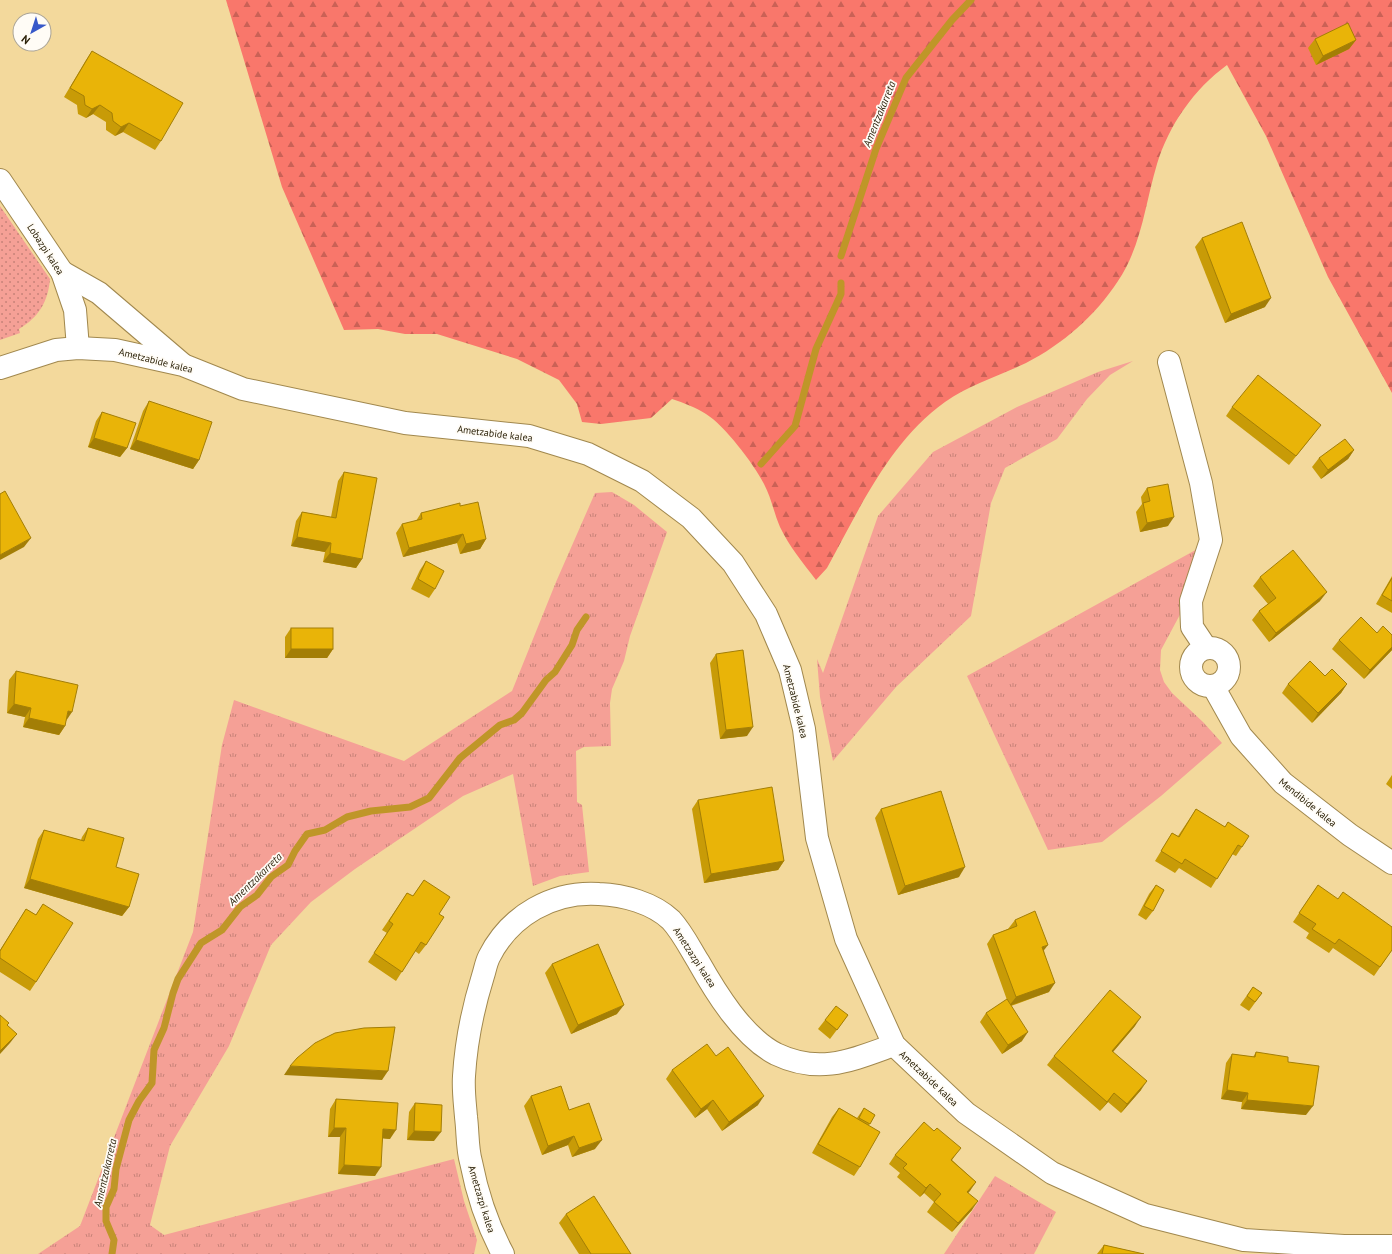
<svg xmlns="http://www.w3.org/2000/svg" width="1392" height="1254" font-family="'PT Sans',sans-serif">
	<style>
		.grass { fill: url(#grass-tufts) }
		.forest { fill: url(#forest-firs) }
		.park { fill: url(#park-dots) }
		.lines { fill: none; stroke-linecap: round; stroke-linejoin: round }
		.stream { stroke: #bf9628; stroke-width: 7 }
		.minor-casing { stroke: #a1884e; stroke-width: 24 }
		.minor { stroke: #fff; stroke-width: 22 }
		.wall { fill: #c89b07 }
		.shaded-wall { fill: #a37e06 }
		.building { fill: #e9b408; stroke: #a37e06 }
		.labels { text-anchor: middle; stroke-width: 3.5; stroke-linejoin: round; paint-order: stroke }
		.street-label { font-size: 10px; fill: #2b2108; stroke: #fffcf6 }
		.water-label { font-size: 11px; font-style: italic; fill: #332913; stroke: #fffcf6 }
	</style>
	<defs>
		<pattern id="grass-tufts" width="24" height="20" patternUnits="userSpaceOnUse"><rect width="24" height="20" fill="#f5a096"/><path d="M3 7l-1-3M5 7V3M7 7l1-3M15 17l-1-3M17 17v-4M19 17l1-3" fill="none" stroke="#c78278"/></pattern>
		<pattern id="forest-firs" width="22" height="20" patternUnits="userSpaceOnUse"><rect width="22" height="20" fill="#f9776b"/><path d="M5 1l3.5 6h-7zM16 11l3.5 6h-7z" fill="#ca6156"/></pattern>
		<pattern id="park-dots" width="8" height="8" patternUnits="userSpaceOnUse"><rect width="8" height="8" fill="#f5a096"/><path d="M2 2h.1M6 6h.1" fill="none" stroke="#c78278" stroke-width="1.8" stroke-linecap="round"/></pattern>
	</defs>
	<rect width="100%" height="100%" fill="#f3d99c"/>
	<g class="grass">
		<polygon points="1133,361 1110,375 1087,399 1057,439 1005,468 991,503 971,616 896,687 833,761 820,697 817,659 823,673 878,516 933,452 1017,407 1098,372"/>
		<polygon points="612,492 634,505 667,532 630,636 624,661 612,689 610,703 611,746 584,747 576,751 577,802 582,805 589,872 560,876 533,886 513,774 463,796 355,869 311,902 271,945 229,1046 170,1146 150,1225 164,1235 454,1159 464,1201 477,1240 474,1254 38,1254 80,1226 193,932 222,745 234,700 404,761 512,691 556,582 595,493"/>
		<polygon points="1201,547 1183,609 1161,650 1160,670 1164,682 1172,693 1203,722 1222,743 1161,796 1102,842 1048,850 967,676"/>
		<polygon points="995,1176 1056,1212 1034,1254 944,1254"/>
	</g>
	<path class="forest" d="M226,0H1392V393L1328,277L1266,136L1227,65C1194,89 1169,125 1157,164C1145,204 1142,245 1118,281C1095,316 1063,344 1026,363C999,376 969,385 945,402C889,442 859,510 827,568L816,580C803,563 789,546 780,527C774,513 771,497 764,484C754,464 724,425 706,414C695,407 684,403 672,399L651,418L601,424L582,422L577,404L559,380L517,359L437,334H405L378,329L344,330L282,187Z"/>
	<path class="park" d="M0,206L50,279C48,302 39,317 19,329L20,333L0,340Z"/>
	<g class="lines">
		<g class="stream">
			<polyline points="841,256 876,149 906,78 952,20 971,0"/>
			<polyline points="761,464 795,426 816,349 841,294 841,283"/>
			<polyline points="112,1254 114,1240 106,1221 106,1207 114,1189 116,1169 129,1120 139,1101 152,1083 154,1050 164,1028 173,993 178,979 201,943 222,930 240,907 257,895 271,877 288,865 295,851 307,834 325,830 347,817 371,811 410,807 429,798 460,758 500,725 514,720 522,713 546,680 555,672 572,645 577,630 586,617"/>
		</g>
		<g class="minor-casing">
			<g id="minor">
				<polyline points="0,180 62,272 75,310 78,348"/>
				<polyline points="62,272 99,293 181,363"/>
				<polyline points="1169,362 1201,483 1211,540 1191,601 1192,627 1206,648"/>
				<polyline points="0,368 56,350 78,348 115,350 183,365 243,389 405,423 529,436 588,454 642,481 691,518 733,563 766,614 790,670 804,729 817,838 846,939 894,1045 966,1113 1052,1173 1145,1215 1244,1240 1344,1246 1392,1246"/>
				<circle cx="1210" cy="667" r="19"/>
				<polyline points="1213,686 1241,736 1283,783 1350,835 1392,863"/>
				<path d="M503,1254C488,1226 477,1193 471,1162C467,1148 468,1132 466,1117C465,1104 463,1090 464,1076C466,1043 473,1008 483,976C485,970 486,963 489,957C510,915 553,891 599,894C624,895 653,903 671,920C682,932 690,948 698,961C716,993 743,1037 776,1054C820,1075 852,1060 894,1045"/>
			</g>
		</g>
		<use href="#minor" class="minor"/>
	</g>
	<g class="wall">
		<polygon points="1315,39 1356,40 1349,49 1316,65 1308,48"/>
		<polygon points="92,51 161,141 155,150 123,132 115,136 106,130 106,122 93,114 86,118 78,114 77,105 64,97 86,60"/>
		<polygon points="1202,238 1265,307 1225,323 1195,247"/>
		<polygon points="149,401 199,460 193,469 130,449 143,411"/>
		<polygon points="1232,407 1314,434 1289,465 1226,416"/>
		<polygon points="102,412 127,448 120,457 88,447 96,421"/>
		<polygon points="1354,450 1348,459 1321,479 1312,467 1319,458"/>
		<polygon points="344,472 362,559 356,568 323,562 325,552 291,546 296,521 302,512 331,517 338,481"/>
		<polygon points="1147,488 1168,526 1140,532 1136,512 1142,504 1141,497"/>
		<polygon points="460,506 486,539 480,549 460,554 457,543 403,557 396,533 402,524 416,521 421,513"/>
		<polygon points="426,561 435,589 429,598 411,589 420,570"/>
		<polygon points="1392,576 1392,613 1376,604"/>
		<polygon points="1260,577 1320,601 1269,642 1252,620 1259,611 1268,604 1253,586"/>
		<polygon points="291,628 333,649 327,658 285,658 285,637"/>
		<polygon points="1339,640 1392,650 1364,679 1332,649"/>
		<polygon points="716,654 747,736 720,739 710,663"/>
		<polygon points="16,671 66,720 65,726 59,735 23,727 25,717 7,713 9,680"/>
		<polygon points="1288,684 1347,684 1341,693 1312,723 1282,693"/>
		<polygon points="1392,775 1392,789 1386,784"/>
		<polygon points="698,800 784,861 778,870 704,883 692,809"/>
		<polygon points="881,809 959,877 898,895 875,818"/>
		<polygon points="1196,809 1225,827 1228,822 1242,847 1236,856 1232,854 1211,888 1179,868 1175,873 1155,861 1172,833 1178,836"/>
		<polygon points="88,828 116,867 129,907 122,916 24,888 38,839 44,830 81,840 82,837"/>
		<polygon points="424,880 439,914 426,945 419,954 415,951 396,981 368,962 387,933 382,930 401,902 407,893 413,896"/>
		<polygon points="1156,885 1153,911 1146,920 1138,915 1149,894"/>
		<polygon points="1318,885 1392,950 1374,976 1333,948 1329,953 1306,938 1309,933 1293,922"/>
		<polygon points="43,904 36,982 30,991 0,972 0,950 26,909 36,915"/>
		<polygon points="1015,920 1044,950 1049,992 1011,1006 1022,1041 1002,1054 980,1022 986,1013 1007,1000 987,944 993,935 1008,929"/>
		<polygon points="552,964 617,1014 571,1034 545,973"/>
		<polygon points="1253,987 1262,993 1249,1011 1240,1005"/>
		<polygon points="848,1015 830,1039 818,1029 825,1020"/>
		<polygon points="1135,1026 1113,1052 1141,1090 1121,1113 1108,1102 1100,1111 1047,1065 1054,1056"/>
		<polygon points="1256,1052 1288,1062 1306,1115 1241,1109 1242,1102 1221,1099 1226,1063 1232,1054 1253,1057"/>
		<polygon points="716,1056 758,1105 722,1131 707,1109 695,1118 666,1079 672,1070"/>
		<polygon points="531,1096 569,1110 595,1149 572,1157 568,1145 542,1155 524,1106"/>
		<polygon points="336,1099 390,1139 383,1138 375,1176 338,1174 340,1137 328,1137 330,1109"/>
		<polygon points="415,1103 434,1141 407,1140 409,1112"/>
		<polygon points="839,1108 857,1118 864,1108 875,1115 869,1125 860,1167 854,1176 812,1153 832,1117"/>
		<polygon points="934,1131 954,1157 952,1160 976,1182 968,1192 972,1210 952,1232 927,1212 934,1202 924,1193 920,1197 897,1177 900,1173 889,1164 895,1155"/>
		<polygon points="566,1214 631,1254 579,1254 559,1223"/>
		<polygon points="1104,1245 1144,1254 1097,1254"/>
	</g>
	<g class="shaded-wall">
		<polygon points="1356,40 1349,49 1316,65 1323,56"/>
		<polygon points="100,105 93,114 86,118 92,109"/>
		<polygon points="129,123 123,132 115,136 121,127"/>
		<polygon points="1271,298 1265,307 1225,323 1231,314"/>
		<polygon points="94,438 127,448 120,457 88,447"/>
		<polygon points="136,440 199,460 193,469 130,449"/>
		<polygon points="1354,450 1348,459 1321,479 1328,470"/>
		<polygon points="1174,517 1168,526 1140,532 1147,523"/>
		<polygon points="463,534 457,543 403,557 409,548"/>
		<polygon points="297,537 331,543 325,552 291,546"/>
		<polygon points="31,538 24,547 0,560 0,555"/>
		<polygon points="486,539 480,549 460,554 466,544"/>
		<polygon points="330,553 362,559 356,568 323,562"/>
		<polygon points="1327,592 1320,601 1269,642 1276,633"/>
		<polygon points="1392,647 1392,650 1364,679 1370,670"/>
		<polygon points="291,649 333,649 327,658 285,658"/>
		<polygon points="1347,684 1341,693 1312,723 1318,713"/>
		<polygon points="14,704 31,708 25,717 7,713"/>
		<polygon points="68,711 72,712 66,721"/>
		<polygon points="29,718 65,726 59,735 23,727"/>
		<polygon points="753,727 747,736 720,739 726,730"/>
		<polygon points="784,861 778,870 704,883 711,874"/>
		<polygon points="965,867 959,877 898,895 905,886"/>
		<polygon points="30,879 129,907 122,916 24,888"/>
		<polygon points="1048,945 1041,954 1042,947"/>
		<polygon points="1055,983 1049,992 1009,1006 1016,997"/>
		<polygon points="624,1005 617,1014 571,1034 578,1025"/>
		<polygon points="1141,1017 1135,1026 1106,1060 1112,1051"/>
		<polygon points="1028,1032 1022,1041 1002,1054 1008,1045"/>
		<polygon points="17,1034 10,1043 0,1054 0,1051"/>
		<polygon points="290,1066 388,1071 382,1080 284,1075"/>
		<polygon points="1147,1081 1141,1090 1121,1113 1127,1104"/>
		<polygon points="1227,1090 1248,1093 1242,1102 1221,1099"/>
		<polygon points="1114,1093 1108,1102 1100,1111"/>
		<polygon points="764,1096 758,1105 722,1131 729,1122"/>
		<polygon points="713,1100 707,1109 695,1118 701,1109"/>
		<polygon points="1247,1100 1313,1106 1306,1115 1241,1109"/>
		<polygon points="334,1128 346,1128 340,1137 328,1137"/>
		<polygon points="383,1129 396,1130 390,1139 377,1138"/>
		<polygon points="414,1131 441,1132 434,1141 407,1140"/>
		<polygon points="574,1136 568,1145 542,1155 548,1146"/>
		<polygon points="602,1140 595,1149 572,1157 579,1148"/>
		<polygon points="961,1148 954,1157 945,1169 951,1160"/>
		<polygon points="344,1165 381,1167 375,1176 338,1174"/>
		<polygon points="976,1182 970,1191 961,1201 967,1192"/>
		<polygon points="930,1184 924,1193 920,1197 926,1188"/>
		<polygon points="978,1201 972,1210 952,1232 958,1223"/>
	</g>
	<g class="building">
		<polygon points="1348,23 1356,40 1323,56 1315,39"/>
		<polygon points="92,51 183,103 161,141 129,123 121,127 113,121 112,113 100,105 92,109 85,105 84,96 70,88"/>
		<polygon points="1242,222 1271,298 1231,314 1202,238"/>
		<polygon points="1258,375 1321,425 1296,456 1232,407"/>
		<polygon points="149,401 212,422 199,460 136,440"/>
		<polygon points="102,412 136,423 127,448 94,438"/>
		<polygon points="1345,439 1354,450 1328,470 1319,458"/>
		<polygon points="344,472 377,478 362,559 330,553 331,543 297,537 302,512 336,518"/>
		<polygon points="1168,484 1174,517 1147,523 1143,503 1150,501 1147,488"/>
		<polygon points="5,491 31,538 0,555 0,494"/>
		<polygon points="478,502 486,539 466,544 463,534 409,548 402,524 422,519 421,513 460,503 460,506"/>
		<polygon points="1293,550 1327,592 1276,633 1259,611 1276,598 1260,577"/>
		<polygon points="426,561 444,571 435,589 418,579"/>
		<polygon points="1392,578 1392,601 1382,595"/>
		<polygon points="1361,617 1377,633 1383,626 1392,635 1392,647 1370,670 1339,640"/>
		<rect x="291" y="628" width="42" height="21"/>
		<polygon points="743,650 753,727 726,730 716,654"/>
		<polygon points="1310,661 1325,676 1332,669 1347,684 1318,713 1288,684"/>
		<polygon points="16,671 78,685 72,712 68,711 65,726 29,718 31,708 14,704"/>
		<polygon points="772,787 784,861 711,874 698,800"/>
		<polygon points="941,791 965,867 905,886 881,809"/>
		<polygon points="1196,809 1225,827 1228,822 1249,836 1242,847 1238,845 1217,879 1185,859 1182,864 1161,851 1172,833 1179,837"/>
		<polygon points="88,828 124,838 116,867 139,874 129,907 30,879 44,830 84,841"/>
		<polygon points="424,880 450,897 439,914 444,917 426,945 421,942 402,972 374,953 393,924 389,921 407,893 413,896"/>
		<polygon points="1156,885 1164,890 1153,911 1144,906"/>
		<polygon points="1318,885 1338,899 1343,892 1392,927 1392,950 1380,967 1339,939 1335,944 1312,929 1316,924 1299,913"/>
		<polygon points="43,904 73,923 36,982 0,958 0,951 26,909 36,915"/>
		<polygon points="1035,911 1048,945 1042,947 1055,983 1016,997 993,935 1017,926 1015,920"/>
		<polygon points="598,944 624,1005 578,1025 552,964"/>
		<polygon points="1253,987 1262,993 1255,1002 1247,996"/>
		<polygon points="1110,990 1141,1017 1112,1051 1147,1081 1127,1104 1114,1093 1107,1102 1054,1056"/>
		<polygon points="1007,999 1028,1032 1008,1045 986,1013"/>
		<polygon points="836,1006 848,1015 837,1030 825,1020"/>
		<polygon points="0,1015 9,1023 7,1025 17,1034 0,1051"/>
		<polygon points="395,1027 388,1071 290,1066 297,1058 315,1043 335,1033 364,1028"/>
		<polygon points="707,1044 716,1056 728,1047 764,1096 729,1122 713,1100 701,1109 672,1070"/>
		<polygon points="1256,1052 1288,1057 1288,1062 1319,1066 1313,1106 1247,1100 1248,1093 1227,1090 1232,1054 1255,1057"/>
		<polygon points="561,1086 569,1110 589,1103 602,1140 579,1148 574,1136 548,1146 531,1096"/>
		<polygon points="336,1099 398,1103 396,1130 383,1129 381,1167 344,1165 346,1128 334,1128"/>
		<polygon points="415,1103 442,1105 441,1132 414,1131"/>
		<polygon points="839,1108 880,1132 860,1167 818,1144"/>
		<polygon points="864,1108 875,1115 870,1124 859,1118"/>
		<polygon points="924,1122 934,1131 937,1128 961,1148 951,1160 976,1182 967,1192 978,1201 958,1223 934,1202 941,1194 930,1184 926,1188 903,1168 907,1164 895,1155"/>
		<polygon points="594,1196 631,1254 591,1254 566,1214"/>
		<polygon points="1104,1245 1144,1254 1102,1254"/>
	</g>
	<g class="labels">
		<g class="street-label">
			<text transform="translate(46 249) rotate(57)" y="4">Lobazpi kalea</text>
			<text transform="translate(156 360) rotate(14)" y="4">Ametzabide kalea</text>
			<text transform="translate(495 433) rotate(7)" y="4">Ametzabide kalea</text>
			<text transform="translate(796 701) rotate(76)" y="4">Ametzabide kalea</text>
			<text transform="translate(1308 802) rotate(39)" y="4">Mendibide kalea</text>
			<text transform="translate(695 957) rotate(57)" y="4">Ametzazpi kalea</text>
			<text transform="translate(929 1078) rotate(43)" y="4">Ametzabide kalea</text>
			<text transform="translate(482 1199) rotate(73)" y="4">Ametzazpi kalea</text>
		</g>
		<g class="water-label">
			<text transform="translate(879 114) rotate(-68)" y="4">Amentzakarreta</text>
			<text transform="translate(255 879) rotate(-44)" y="4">Amentzakarreta</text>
			<text transform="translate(105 1173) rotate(-77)" y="4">Amentzakarreta</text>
		</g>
	</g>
	<g transform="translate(32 32) rotate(219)"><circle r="19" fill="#fffcf6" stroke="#aaa497"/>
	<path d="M0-3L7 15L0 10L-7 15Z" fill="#3758c9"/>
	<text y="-6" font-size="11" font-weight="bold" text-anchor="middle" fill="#2b2108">N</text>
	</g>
</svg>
